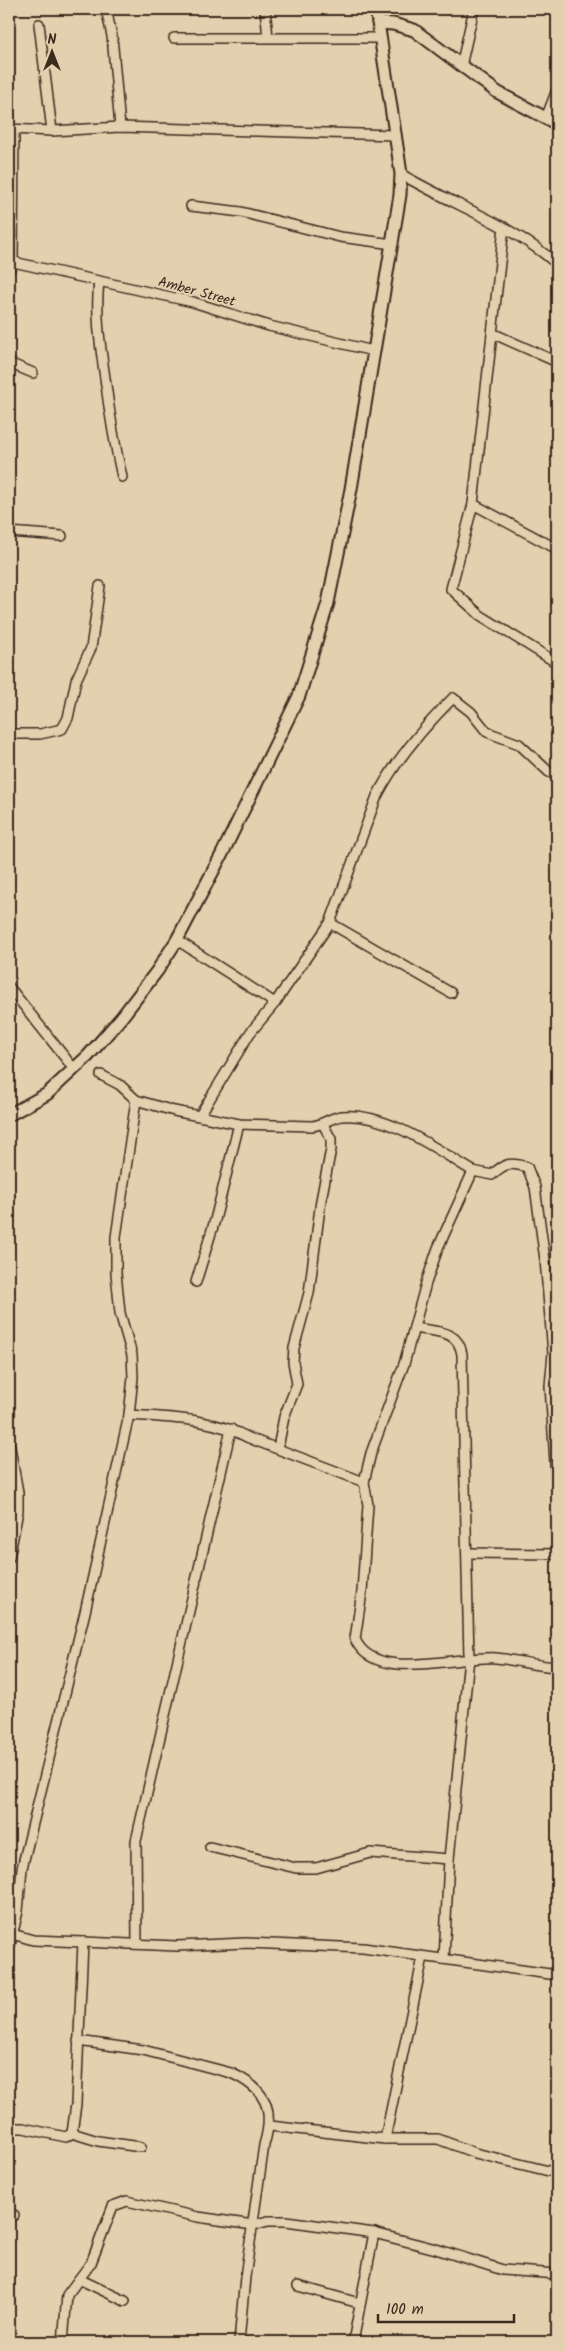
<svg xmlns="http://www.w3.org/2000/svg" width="566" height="2351" font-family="Kalam,sans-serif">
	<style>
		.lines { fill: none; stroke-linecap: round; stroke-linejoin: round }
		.street-casing { stroke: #3b2a1e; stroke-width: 12 }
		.secondary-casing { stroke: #3b2a1e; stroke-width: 15 }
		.street { stroke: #e4cfae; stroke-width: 9 }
		.secondary { stroke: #e4cfae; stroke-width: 11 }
		.labels { text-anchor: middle; stroke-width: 4.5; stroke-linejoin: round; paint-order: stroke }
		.street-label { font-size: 14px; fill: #3b2a1e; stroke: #e4cfae }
	</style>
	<rect width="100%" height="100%" fill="#e4cfae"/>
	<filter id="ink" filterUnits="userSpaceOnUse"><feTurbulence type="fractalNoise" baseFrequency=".02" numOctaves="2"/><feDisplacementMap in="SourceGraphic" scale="10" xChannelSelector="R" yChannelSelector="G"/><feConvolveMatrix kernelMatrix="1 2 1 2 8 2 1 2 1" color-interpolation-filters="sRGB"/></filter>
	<g filter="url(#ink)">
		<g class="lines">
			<g class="street-casing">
				<g id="street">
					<polyline points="106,9 112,36 120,127"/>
					<polyline points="265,9 268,37"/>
					<polyline points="39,24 52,131"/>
					<polyline points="174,38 380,38"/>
					<polyline points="461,66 474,9"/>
					<polyline points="546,118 557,90"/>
					<polyline points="9,129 52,131 120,127 395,135"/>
					<path d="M401,174C453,205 511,224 557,264"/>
					<polyline points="191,206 241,212 340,237 393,244"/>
					<polyline points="504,227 473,504 451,589 480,615 557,663"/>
					<polyline points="9,261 193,302 269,326 373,351"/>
					<polyline points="9,270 13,262 14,130"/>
					<path d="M99,281C95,317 101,350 106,385C110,416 115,446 122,477"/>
					<polyline points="492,333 557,362"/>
					<polyline points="9,363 33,373"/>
					<polyline points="473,504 557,549"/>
					<polyline points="9,532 62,536"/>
					<polyline points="9,734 40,734 62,729 68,718 76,680 91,648 100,586"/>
					<polyline points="330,923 451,993"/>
					<polyline points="177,940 275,1003"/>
					<polyline points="9,987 74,1069"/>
					<path d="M101,1075L120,1085L136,1100L174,1111L239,1124L312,1126C323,1125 331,1117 342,1116C386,1112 436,1149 473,1171"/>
					<path d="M200,1115L250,1033L275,1003L330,923L377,796C396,759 424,727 453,698L471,712L487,732L519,744L549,772L557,776"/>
					<polyline points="196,1282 215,1220 239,1124"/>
					<path d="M414,1328C435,1332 458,1329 462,1354L469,1658L449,1859L444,1959"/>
					<path d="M129,1415C170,1418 212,1418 249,1438L364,1482"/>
					<polyline points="9,1442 18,1492 18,1511 9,1558"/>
					<polyline points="278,1448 284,1417 297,1384 293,1362 294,1348 309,1293 321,1200 331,1149 331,1139 323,1124"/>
					<path d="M557,1493L550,1386L553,1353L545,1260L535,1187L527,1167C511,1162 504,1163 492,1175L473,1171L438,1248L426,1283L404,1364L371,1453L364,1482L368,1505L362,1592L355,1639C374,1684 458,1655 496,1658C517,1660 536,1666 557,1667"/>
					<polyline points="468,1553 557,1554"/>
					<polyline points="210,1847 296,1868 316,1868 370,1853 449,1859"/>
					<polyline points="9,1933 33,1940 83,1942 177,1946 246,1943 363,1948 557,1975"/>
					<polyline points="137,1944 136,1841 231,1429"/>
					<polyline points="9,1949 18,1911 22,1868 85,1612 129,1415 133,1377 132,1355 120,1313 116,1273 116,1237 136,1100"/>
					<path d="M78,2041L143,2050L231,2073C266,2089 275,2109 264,2145L245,2277L239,2342"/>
					<polyline points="270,2126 385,2139 438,2139 475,2153 557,2173"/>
					<polyline points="9,2128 23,2128 66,2137 72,2133 76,2104 83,1942"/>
					<polyline points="72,2133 98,2141 141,2147"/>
					<polyline points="385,2139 423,1957"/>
					<polyline points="9,2216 14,2215"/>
					<polyline points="79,2279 125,2301"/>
					<polyline points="298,2286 359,2303"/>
					<polyline points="63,2342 67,2295 91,2263 113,2206 127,2201 198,2217 253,2225 268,2221 286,2221 374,2233 436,2249 503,2270 557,2274"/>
					<polyline points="353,2342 374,2233"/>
				</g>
			</g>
			<g class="secondary-casing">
				<g id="secondary">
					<polyline points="378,23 393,24 414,30 497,92 557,124"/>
					<polyline points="9,1115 47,1094 88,1056 121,1018 157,971 177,940 222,854 299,696 328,603 351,489 400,195 401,174 398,153 376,9"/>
				</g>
			</g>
			<use href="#street" class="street"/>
			<use href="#secondary" class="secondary"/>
		</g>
	</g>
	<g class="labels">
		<g class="street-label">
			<text transform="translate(197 291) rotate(15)" y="5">Amber Street</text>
		</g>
	</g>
	<rect width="566" height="2351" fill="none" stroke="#e4cfae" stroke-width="30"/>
	<rect x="15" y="15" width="536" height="2321" fill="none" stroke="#3b2a1e" stroke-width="2" filter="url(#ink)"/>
	<g transform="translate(52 52)" stroke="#e4cfae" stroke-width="4" paint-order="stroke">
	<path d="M0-4L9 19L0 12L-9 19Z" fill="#3b2a1e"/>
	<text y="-8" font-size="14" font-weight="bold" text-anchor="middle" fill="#3b2a1e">N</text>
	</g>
	<path d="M378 2314v8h136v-8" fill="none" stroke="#3b2a1e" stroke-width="2.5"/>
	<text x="386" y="2314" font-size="15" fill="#3b2a1e" stroke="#e4cfae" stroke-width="4" paint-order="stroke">100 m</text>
</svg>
